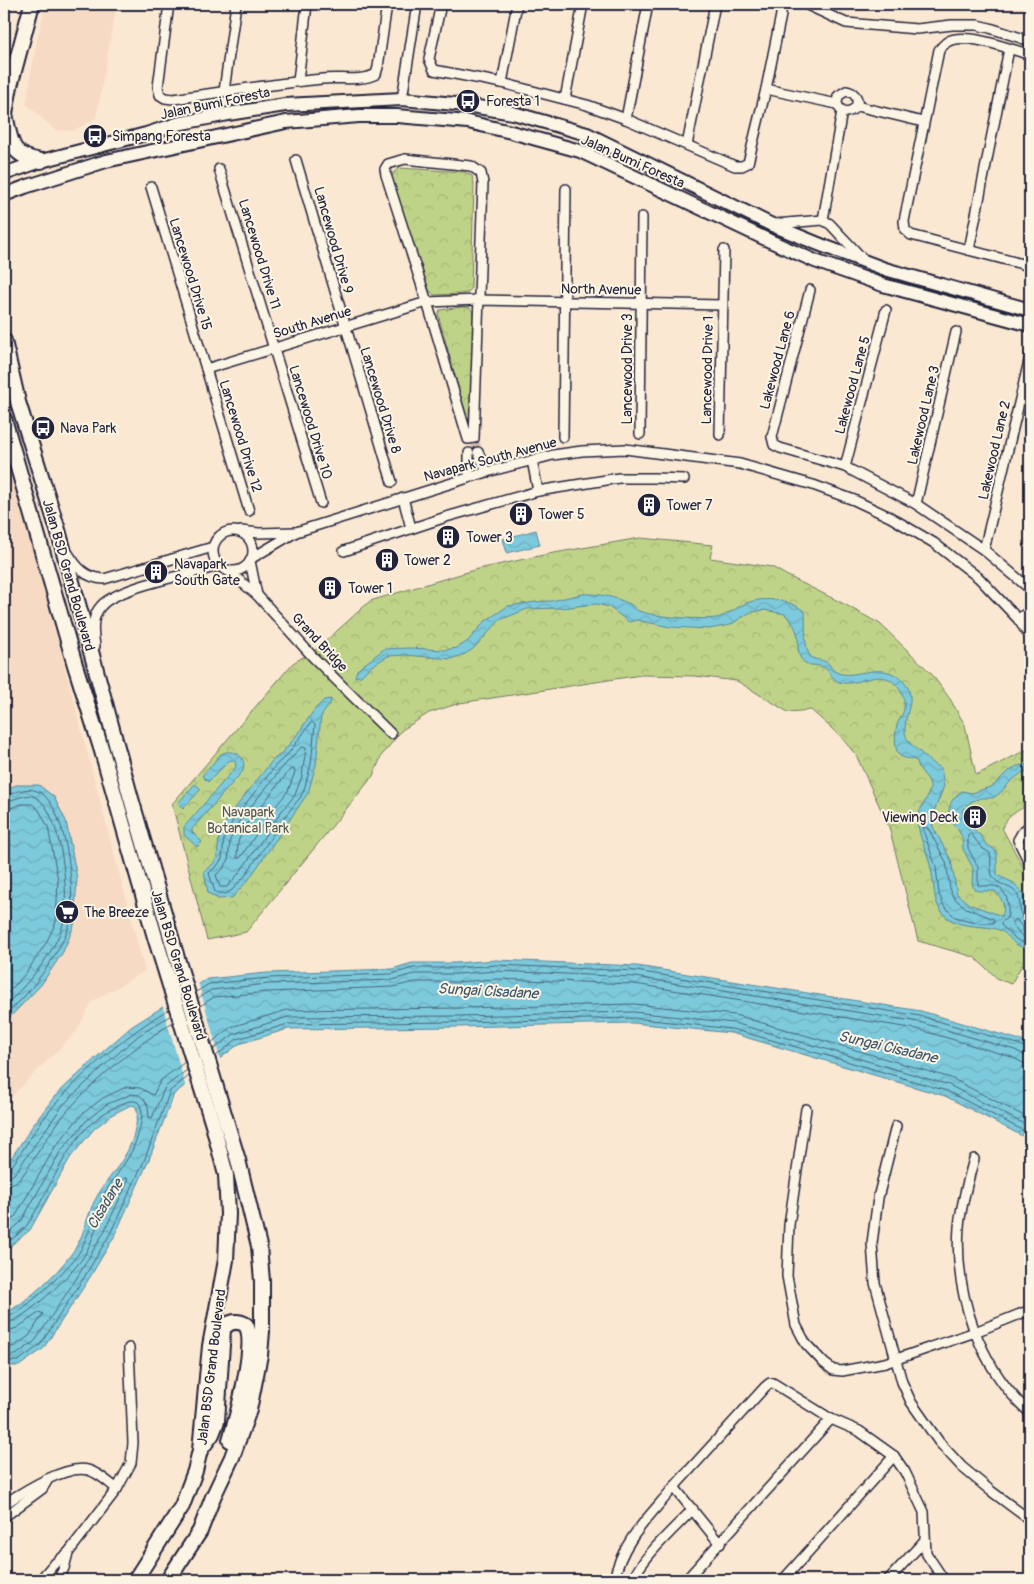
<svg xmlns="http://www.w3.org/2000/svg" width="1034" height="1584" font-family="Pangolin,sans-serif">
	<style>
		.built { fill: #f7dac4 }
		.forest { fill: url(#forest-crowns); stroke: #707a62 }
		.water { fill: url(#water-waves); stroke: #59879c }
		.pier { fill: #fbe8d3 }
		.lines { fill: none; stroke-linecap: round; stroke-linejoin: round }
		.shore { stroke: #46657b; stroke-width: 1 }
		.minor-tunnel { stroke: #d0c0b5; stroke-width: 9; stroke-dasharray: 9 4.5; stroke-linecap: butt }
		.minor-casing { stroke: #22223b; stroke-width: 12 }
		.secondary-casing { stroke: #22223b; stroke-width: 16 }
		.primary-casing { stroke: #22223b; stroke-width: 18 }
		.minor { stroke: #fcf5e5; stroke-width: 9 }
		.secondary { stroke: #fcf5e5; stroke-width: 12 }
		.primary { stroke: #fcf5e5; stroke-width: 14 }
		.labels { text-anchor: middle; stroke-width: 4; stroke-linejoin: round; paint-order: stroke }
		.poi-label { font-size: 14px; fill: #22223b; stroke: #fcf5e5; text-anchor: start }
		.street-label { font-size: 14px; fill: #22223b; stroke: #fcf5e5 }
		.park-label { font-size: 14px; fill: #515752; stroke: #fcf5e5 }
		.water-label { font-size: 15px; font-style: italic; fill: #3d546b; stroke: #fcf5e5 }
	</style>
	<defs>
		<pattern id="forest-crowns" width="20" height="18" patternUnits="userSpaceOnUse" patternTransform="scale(1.25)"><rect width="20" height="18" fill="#bfd388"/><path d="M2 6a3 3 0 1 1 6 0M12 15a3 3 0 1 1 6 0" fill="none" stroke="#a4b576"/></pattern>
		<pattern id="water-waves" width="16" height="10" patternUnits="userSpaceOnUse" patternTransform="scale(1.25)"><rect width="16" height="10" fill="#7dcadc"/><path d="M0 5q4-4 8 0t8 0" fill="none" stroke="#6cadbe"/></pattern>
	</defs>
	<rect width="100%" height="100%" fill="#fbe8d3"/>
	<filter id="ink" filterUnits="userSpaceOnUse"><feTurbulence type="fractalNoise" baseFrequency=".02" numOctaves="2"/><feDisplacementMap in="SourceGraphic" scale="10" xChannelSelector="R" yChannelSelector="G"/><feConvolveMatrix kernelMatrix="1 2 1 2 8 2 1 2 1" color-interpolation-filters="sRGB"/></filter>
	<g filter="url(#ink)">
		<g class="built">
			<polygon points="46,4 117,4 96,118 73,131 55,130 26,104 37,39"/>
			<polygon points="4,447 48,603 145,971 92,1002 76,1032 4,1104"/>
		</g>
		<g class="forest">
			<polygon points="399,168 465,172 472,176 474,183 471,289 467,293 460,294 434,295 429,290 391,179 393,173"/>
			<polygon points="462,307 469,307 473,312 471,415 469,418 466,416 438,314 440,310"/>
			<path d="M640,538L713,545L710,558L772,567L786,575L846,605L880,624L930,672L950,699L965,725L976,775L1030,748V804C1019,810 1007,815 1002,828L1030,880V970L1022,965L1011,984L998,979L974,957L918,941L889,827L856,755L840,736L811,710L788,712L737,681L695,676L641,675L460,703L429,713L402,730L382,755L373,776L246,932L207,940L172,804L293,663L317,649L370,601L474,570L548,554Z"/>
		</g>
		<g class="water">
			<polygon points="536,530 540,545 507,553 503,539"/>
			<path d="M582,594C598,593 615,597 630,604C634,606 635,610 639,611C654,617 700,620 716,618C728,616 736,607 747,603C764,596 792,600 805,612C806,623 803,649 811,657C816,661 824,659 829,664C829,664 832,669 833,670C850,684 880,658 902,680C919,696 904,713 905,731C905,740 914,747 920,752C927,759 933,765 941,768L944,786L932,817L933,827L951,860L957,894L969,904L1002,916C1006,907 1002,898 995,891H978L974,889L972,883L973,868L963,849L962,837L957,828L949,819C948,806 951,798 962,791L972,793L993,786L1004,775L1017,766L1030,764V773L1023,772L1010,782L1000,793L993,798H981L970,802L962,810L964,820L980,835L986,844L994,849L997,854V874L1001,877L1014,883L1023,894L1026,913L1030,920V949C1009,946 1012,935 999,930C987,925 963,928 951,920C946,918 941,911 938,906C933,894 934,882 931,869C928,851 917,837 918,818C919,807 931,795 930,787C929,775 919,774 917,761C912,758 906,759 902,757C893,754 895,732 897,725C899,719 904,714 904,707C905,700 902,692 897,686C882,667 861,685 843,683C832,682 831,671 823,667C817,664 810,667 804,662C794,654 801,640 796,630C794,624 789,619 785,614L764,610L751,612L730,625L709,629L670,627L637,620L629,622L609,607L596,604L561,608L527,609L500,620L473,649L465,654L451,659L406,655L388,656L370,667L361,676L355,677L357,670L384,649L409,648L444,650L457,648L468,641L484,622L508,606L535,602L551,601Z"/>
			<polygon points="331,699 330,704 321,716 316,765 308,793 249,879 232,898 218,899 208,893 204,871 214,863 217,857 219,838 228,817 272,761 284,751 296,736 315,709 324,700"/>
			<path d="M226,752C239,751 246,758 243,771L192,829V832L202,842L197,847L184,835V827L236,767L235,761L230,760L208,782L202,776L221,754Z"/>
			<polygon points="195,784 201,789 183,809 178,803"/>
			<polygon points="16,785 39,785 54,797 66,821 77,878 74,926 63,952 41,985 11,1016 4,1021 4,791"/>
			<path d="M496,960L637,966L921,1011L1020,1040L1030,1046V1140L945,1096L731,1033L633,1023L458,1027L288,1029L239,1044L174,1094L148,1162L114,1237L87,1282L43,1349L19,1366H4V1314C28,1301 56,1275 72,1253C83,1239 86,1220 93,1204C103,1182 123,1165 131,1143C134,1137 134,1130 136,1124C137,1118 139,1111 135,1106L131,1105L113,1114L94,1129L70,1158L30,1230L4,1251V1169L31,1128L54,1097L100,1054L131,1027L207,979L267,973L392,969L412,963H455Z"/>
		</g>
		<polygon class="pier" points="198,982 221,1062 186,1088 162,1004"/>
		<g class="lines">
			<g class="shore">
				<polygon points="312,722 315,725 311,764 304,790 300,798 286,815 245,876 232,890 226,894 215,892 209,873 217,866 222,859 224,839 233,820 276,765 288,754"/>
				<polygon points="302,747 306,748 302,776 295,795 281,812 240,872 227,887 220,887 216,875 223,869 228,861 230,840 238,823 281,769"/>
				<polygon points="291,769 294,769 295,772 288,791 275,807 240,858 237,858 238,842 244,828"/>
				<path d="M4,795C14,794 25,786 37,791C67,801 77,900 69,926C60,953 27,999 4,1015"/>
				<path d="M4,802C14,801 26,791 37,798C62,813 70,898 63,924C54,955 26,985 4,1007"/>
				<polyline points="4,809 11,808 21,804 32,804 39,810 48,827 58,880 56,922 46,943 26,973 4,997"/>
				<polygon points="924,827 928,828 946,862 950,888 953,897 966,908 994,919 994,923 979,923 955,917 944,906 939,894 936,867 923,830"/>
				<path d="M1030,923C1017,921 1022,905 1018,896C1013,885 999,887 993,877C989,870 992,860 990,853L982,848L971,834H968V848L978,867V885C984,887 988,885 994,886C1008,888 1010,908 1007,918L1001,922V925L1017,940L1030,945"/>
				<polyline points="1030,929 1022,927 1016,919 1011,923 1021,935 1030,938"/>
				<polyline points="196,992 209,984 268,978 392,974 413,968 456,968 496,965 636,971 920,1016 1018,1044 1030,1050"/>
				<polyline points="198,998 211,990 268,984 392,980 414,974 456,974 496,971 635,977 919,1022 1015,1050 1024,1055 1030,1056"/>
				<polyline points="200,1006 214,997 269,992 393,987 415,982 456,982 496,979 635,984 917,1029 1012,1057 1023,1063 1030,1064"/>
				<polyline points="211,1043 231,1027 287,1010 458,1008 635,1004 735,1015 849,1048 951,1078 1030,1119"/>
				<polyline points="213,1050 234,1034 288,1017 458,1016 634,1012 734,1023 847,1055 949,1085 1030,1127"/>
				<polyline points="215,1057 237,1039 288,1024 458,1022 634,1018 732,1029 846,1061 947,1091 1030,1134"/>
				<path d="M4,1171L10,1169C26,1146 40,1120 59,1100C91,1065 128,1034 169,1009"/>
				<polyline points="4,1178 10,1177 15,1173 63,1105 108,1062 138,1036 171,1015"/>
				<path d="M4,1185L12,1184L20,1179C37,1156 50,1130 69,1109C99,1076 135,1047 173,1022"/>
				<polyline points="4,1228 15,1217 55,1147 82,1114 103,1098 126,1087 140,1088 153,1095 161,1080 185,1062"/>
				<polyline points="4,1237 21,1222 60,1152 87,1120 107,1104 132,1094 139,1095 144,1099 148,1106 149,1117 152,1118 165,1087 187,1070"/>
				<path d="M4,1245C12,1239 21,1233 27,1225C54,1185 69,1128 117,1106C124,1103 130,1099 138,1102C144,1110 142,1118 140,1127C133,1158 119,1169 104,1194C96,1209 93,1225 85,1240C83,1246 80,1252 76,1257C65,1271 21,1316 4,1318"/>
				<path d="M4,1324C22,1323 71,1275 82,1259C93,1243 96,1224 105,1207C110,1196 117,1187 124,1178H127L128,1181L104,1232L78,1276L35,1341L16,1355H4"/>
				<polyline points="4,1332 17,1328 40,1312 43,1314 29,1336 13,1347 4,1347"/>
				<polyline points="4,1361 18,1361 40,1345 83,1279 110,1234 144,1161 170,1091 189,1076"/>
			</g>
			<polyline class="minor-tunnel" points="474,438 478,452"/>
			<g class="minor-casing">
				<g id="minor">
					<path d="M169,4L158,87L160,95L165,98L173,99C223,92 272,84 322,79C339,77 361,82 376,74L378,67L387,4"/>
					<polyline points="441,4 429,59 434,70 502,83 587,105 626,119 735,166 742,166 748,163 766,89 781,15 781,8 776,4"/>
					<polyline points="805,4 846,23 917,29 952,25 977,25 990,28 1030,41"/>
					<path d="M1030,55C1011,49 964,31 947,42C944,44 941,48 939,50L904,221L905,230L911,235L1030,266"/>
					<polyline points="298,81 307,4"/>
					<polyline points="502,83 517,4"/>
					<path d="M766,89L837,104L840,109L846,112C861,110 861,93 846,91L838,96L837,104"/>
					<polyline points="224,91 236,4"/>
					<polyline points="402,99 417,4"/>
					<polyline points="565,99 583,4"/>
					<polyline points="857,106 923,122"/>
					<polyline points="626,119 648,4"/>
					<polyline points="687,145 715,4"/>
					<polygon points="405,159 471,166 481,173 483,183 474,438 468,439 427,302 386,175 385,169 388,164"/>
					<polyline points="296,160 392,482"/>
					<polyline points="219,169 321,503"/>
					<polyline points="151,187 249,511"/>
					<polyline points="823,220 842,111"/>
					<polyline points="775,224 823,220 830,224 863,259"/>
					<polyline points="969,250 1009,49"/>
					<polyline points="810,290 772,437 774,445 780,448 845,467 916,504 984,550 1030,589"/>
					<polyline points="206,369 427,302 479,300 722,305"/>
					<polyline points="640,434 642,217"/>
					<polyline points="720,435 724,250"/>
					<polyline points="563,437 566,189"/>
					<polyline points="478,452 487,472"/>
					<polyline points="532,460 538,491"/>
					<polyline points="845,467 886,310"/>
					<polyline points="469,477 469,453"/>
					<polyline points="403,498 411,528"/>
					<polyline points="916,504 956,332"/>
					<polyline points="241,531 259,533 296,532"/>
					<circle cx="233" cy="551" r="20"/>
					<polyline points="984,550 1030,357"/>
					<polyline points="344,551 446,517 538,491 619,478 655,478 684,479"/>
					<path d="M68,553C77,568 86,578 104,579L213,547"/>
					<polyline points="252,558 296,532 487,472 553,455 582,451 625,449 740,464 813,485 854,500 890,517 934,543 979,578 1018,619 1030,637"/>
					<polyline points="250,561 257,595"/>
					<polyline points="227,570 257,595 313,657 391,734"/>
					<polyline points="1018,619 1030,611"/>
					<path d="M95,646C93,632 91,617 101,606C115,588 195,572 220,566"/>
					<polyline points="1030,825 1022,833 1018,840 1030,864"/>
					<polyline points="806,1109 789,1225 787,1276 796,1325 806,1344 824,1363 833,1370 842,1371 885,1363 975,1332 1030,1310"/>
					<polyline points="896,1126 878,1198 872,1243 875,1283 902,1382 911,1402 939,1442 962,1467 991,1491 1030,1520"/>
					<path d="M974,1159C968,1181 961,1204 959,1227C954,1294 979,1367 1030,1413"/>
					<path d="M4,1504C23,1492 66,1464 88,1470C99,1473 108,1482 117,1489"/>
					<polyline points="4,1517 42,1489 47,1481"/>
					<polyline points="720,1544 674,1487 765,1387 770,1383 773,1383 831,1419 859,1431 894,1456 905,1472 924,1512 926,1553 944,1580"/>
					<polyline points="40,1580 53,1565 68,1553 117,1489 131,1463 133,1443 129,1348"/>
					<polyline points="58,1580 64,1568 68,1553"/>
					<path d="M614,1580C622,1541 649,1517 674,1487"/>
					<path d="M633,1580C641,1558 676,1527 693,1509"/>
					<polyline points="686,1580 831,1419"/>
					<polyline points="783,1580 894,1456"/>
					<polyline points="888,1580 925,1540"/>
				</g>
			</g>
			<g class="secondary-casing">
				<g id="secondary">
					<polyline points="4,174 41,161 146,134 177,124 228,114 285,105 402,99 466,105 513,113 587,134 772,225 821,245 885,269 1030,310"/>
					<polyline points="4,195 25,187 106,161 286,122 359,116 397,116 468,122 511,132 580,151 770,241 815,261 883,285 1030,325"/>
				</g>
			</g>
			<g class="primary-casing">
				<g id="primary">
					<path d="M5,114C11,141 9,156 41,161"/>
					<polyline points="4,119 10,86 32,4"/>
					<polyline points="4,341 18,402 58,530 130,795 179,965 238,1160 259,1246 262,1281 262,1331 260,1355 249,1410 232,1457 213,1497 200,1531 168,1580"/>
					<polyline points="4,419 75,665 102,751 155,937 213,1125 226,1175 228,1214 226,1260 210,1346 200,1450 195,1471 182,1506 135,1580"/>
					<path d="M201,1449L212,1434L217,1421L223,1329C229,1321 238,1320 246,1325C257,1343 237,1418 230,1440"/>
				</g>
			</g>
			<use href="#minor" class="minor"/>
			<use href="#secondary" class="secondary"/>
			<use href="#primary" class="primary"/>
		</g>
	</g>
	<defs>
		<g id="bus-disc" transform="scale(1.25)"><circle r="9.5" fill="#22223b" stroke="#fcf5e5"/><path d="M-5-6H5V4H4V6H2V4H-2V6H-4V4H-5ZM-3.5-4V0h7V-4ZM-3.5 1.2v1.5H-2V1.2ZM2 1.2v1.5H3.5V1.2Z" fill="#fff"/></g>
		<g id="building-disc" transform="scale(1.25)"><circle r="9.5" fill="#22223b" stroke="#fcf5e5"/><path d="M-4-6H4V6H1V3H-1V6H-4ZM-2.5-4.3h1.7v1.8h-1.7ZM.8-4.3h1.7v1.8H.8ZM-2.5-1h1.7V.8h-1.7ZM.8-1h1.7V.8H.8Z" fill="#fff"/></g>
		<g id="supermarket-disc" transform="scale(1.25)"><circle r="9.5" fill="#22223b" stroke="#fcf5e5"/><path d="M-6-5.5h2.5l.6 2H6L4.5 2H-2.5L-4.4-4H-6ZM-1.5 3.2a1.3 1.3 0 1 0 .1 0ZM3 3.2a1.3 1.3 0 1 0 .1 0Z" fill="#fff"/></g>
	</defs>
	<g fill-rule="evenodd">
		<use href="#bus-disc" x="468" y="101"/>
		<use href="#bus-disc" x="95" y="136"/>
		<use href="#bus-disc" x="43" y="428"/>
		<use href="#building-disc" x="649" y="505"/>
		<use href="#building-disc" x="521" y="514"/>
		<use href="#building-disc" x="448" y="537"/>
		<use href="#building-disc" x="387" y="560"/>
		<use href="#building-disc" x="156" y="572"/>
		<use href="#building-disc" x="330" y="588"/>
		<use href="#building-disc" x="975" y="817"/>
		<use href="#supermarket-disc" x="67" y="912"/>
	</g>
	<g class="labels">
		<g class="poi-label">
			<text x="486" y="106">Foresta 1</text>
			<text x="112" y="141">Simpang Foresta</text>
			<text x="60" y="433">Nava Park</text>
			<text x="666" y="510">Tower 7</text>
			<text x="538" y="519">Tower 5</text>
			<text x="466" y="542">Tower 3</text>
			<text x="404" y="565">Tower 2</text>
			<text x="174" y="569">Navapark<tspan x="174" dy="16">South Gate</tspan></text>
			<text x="348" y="593">Tower 1</text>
			<text x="958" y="822" text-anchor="end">Viewing Deck</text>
			<text x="84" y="917">The Breeze</text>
		</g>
		<g class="street-label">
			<text transform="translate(215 103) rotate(-12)" y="5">Jalan Bumi Foresta</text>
			<text transform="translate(633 161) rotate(24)" y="5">Jalan Bumi Foresta</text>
			<text transform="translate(334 240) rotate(74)" y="5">Lancewood Drive 9</text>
			<text transform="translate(260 254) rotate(73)" y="5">Lancewood Drive 11</text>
			<text transform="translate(191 274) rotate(73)" y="5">Lancewood Drive 15</text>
			<text transform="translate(601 289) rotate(1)" y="5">North Avenue</text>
			<text transform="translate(312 322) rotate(-17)" y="5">South Avenue</text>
			<text transform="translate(777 360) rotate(-75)" y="5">Lakewood Lane 6</text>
			<text transform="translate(627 369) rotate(-90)" y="5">Lancewood Drive 3</text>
			<text transform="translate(707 370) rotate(-89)" y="5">Lancewood Drive 1</text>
			<text transform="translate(852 385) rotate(-75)" y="5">Lakewood Lane 5</text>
			<text transform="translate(381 400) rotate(73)" y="5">Lancewood Drive 8</text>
			<text transform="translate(923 415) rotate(-77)" y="5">Lakewood Lane 3</text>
			<text transform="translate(311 422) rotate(73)" y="5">Lancewood Drive 10</text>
			<text transform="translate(241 436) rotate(73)" y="5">Lancewood Drive 12</text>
			<text transform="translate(994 450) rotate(-77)" y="5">Lakewood Lane 2</text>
			<text transform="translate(490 459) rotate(-15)" y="5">Navapark South Avenue</text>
			<text transform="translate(69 575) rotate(74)" y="5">Jalan BSD Grand Boulevard</text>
			<text transform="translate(320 642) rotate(47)" y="5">Grand Bridge</text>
			<text transform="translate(179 965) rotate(73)" y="5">Jalan BSD Grand Boulevard</text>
			<text transform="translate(211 1367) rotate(-83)" y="5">Jalan BSD Grand Boulevard</text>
		</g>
		<g class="park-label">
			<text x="248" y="817">Navapark<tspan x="248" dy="16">Botanical Park</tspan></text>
		</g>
		<g class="water-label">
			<text transform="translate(488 991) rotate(3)" y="5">Sungai Cisadane</text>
			<text transform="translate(888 1047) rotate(13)" y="5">Sungai Cisadane</text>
			<text transform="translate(105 1204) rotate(-59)" y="5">Cisadane</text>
		</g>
	</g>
	<rect width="1034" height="1584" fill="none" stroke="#fcf5e5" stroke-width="20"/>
	<rect x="10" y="10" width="1014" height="1564" fill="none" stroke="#22223b" stroke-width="2" filter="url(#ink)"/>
</svg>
